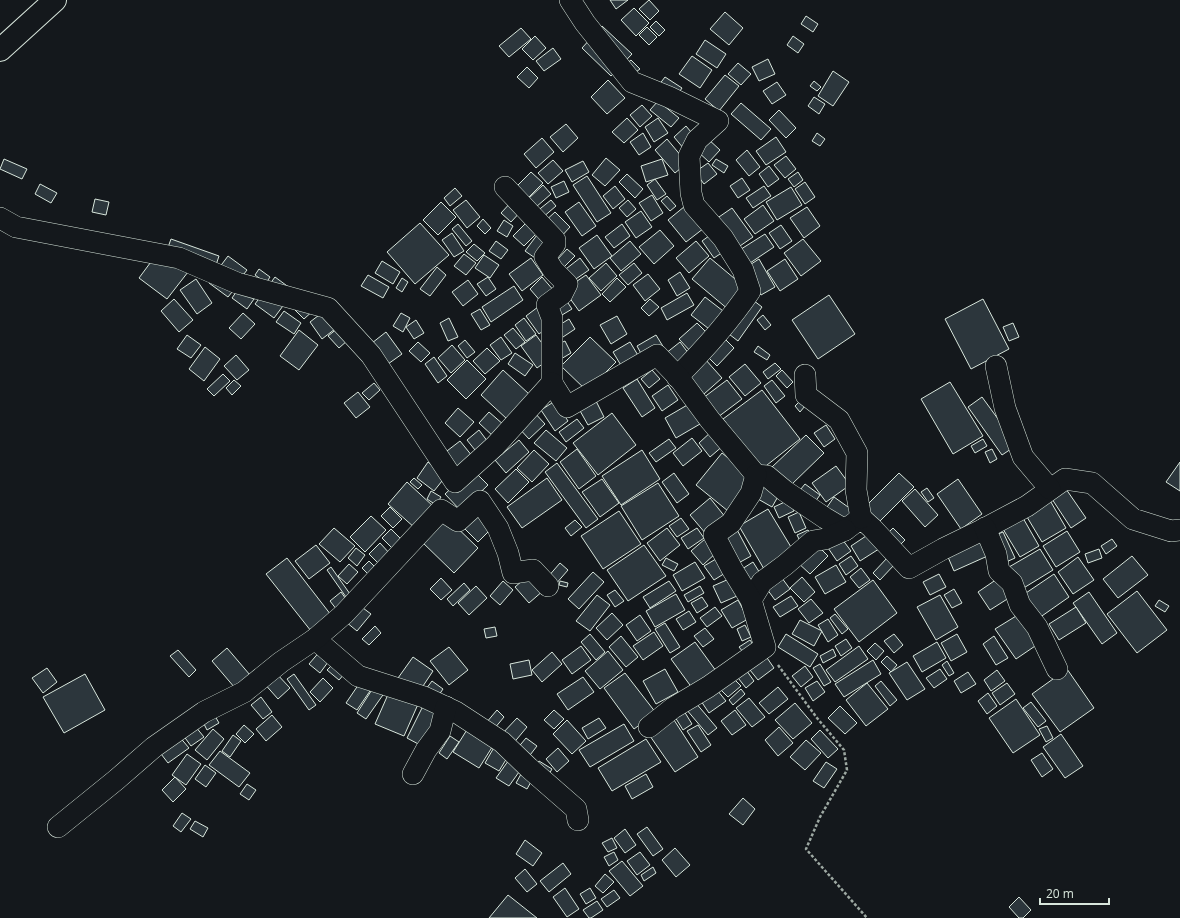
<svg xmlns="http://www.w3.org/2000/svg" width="1180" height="918" font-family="'Open Sans',sans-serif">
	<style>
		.building { fill: #2c363c; stroke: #d8e6dc }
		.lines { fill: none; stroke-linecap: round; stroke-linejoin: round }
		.minor-casing { stroke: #d8e6dc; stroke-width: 22 }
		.secondary-casing { stroke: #d8e6dc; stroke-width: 24 }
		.path { stroke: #9da8a2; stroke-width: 2.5; stroke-dasharray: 3 2; stroke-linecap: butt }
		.minor { stroke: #14181c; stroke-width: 21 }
		.secondary { stroke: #14181c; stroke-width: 22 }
	</style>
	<rect width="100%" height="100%" fill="#14181c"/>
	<g class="building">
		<polygon points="610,0 628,0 616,9"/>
		<polygon points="649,0 659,11 650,20 639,9"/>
		<polygon points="634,8 649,23 636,36 621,20"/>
		<polygon points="725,12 743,28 729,45 710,29"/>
		<polygon points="806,16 818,24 813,32 801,24"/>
		<polygon points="656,21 665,30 659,36 650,27"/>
		<polygon points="602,26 632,54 611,76 582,48"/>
		<polygon points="647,27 657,37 649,45 639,35"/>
		<polygon points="521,28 531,39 509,57 499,46"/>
		<polygon points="535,36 546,48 533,60 522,49"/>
		<polygon points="793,36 804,44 798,53 787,45"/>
		<polygon points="705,40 726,54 717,68 696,54"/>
		<polygon points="553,48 561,59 544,71 536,61"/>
		<polygon points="692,56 712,70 700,88 679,74"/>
		<polygon points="768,59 775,74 759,81 752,67"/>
		<polygon points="631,60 640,69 628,78 620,69"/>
		<polygon points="738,63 751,74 741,85 728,74"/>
		<polygon points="527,67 538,78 529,88 517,77"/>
		<polygon points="833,71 849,82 833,106 818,96"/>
		<polygon points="725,75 739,86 719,111 705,99"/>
		<polygon points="665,77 682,88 670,106 652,94"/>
		<polygon points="608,80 625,98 607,114 591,97"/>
		<polygon points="814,81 821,87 817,91 810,86"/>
		<polygon points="777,82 786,95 772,104 763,91"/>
		<polygon points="814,97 825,104 819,114 808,106"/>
		<polygon points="658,101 679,118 671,127 650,110"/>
		<polygon points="741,103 771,129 761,140 731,114"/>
		<polygon points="642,105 652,116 640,127 630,115"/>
		<polygon points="779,110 796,128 786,138 769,120"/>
		<polygon points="627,118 638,130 624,143 612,132"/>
		<polygon points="658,118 668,133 654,142 645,127"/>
		<polygon points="566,124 578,138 563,152 550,137"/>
		<polygon points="686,126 696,138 684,149 674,137"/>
		<polygon points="643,133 651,147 639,155 630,142"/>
		<polygon points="817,133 825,139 820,146 812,141"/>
		<polygon points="776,137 786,152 766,165 756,151"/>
		<polygon points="542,138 554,152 536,168 524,154"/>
		<polygon points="707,138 720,150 709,162 696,150"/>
		<polygon points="667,139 687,163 675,173 655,150"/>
		<polygon points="747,150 760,167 749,176 736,160"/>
		<polygon points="786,156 796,169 785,178 774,165"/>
		<polygon points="606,158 620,170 605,186 592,175"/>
		<polygon points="4,159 27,169 22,179 0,169"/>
		<polygon points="662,159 668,175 646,182 641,166"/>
		<polygon points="716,159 728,166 724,173 712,165"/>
		<polygon points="553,160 563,171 548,184 538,173"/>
		<polygon points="583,161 589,172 572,182 565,170"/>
		<polygon points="708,163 717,174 704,184 695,172"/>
		<polygon points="769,166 779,179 768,187 759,174"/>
		<polygon points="531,172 543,183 525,201 513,190"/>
		<polygon points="798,172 803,180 794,187 788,179"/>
		<polygon points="627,174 643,189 635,198 619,182"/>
		<polygon points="587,176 611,213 597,222 573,185"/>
		<polygon points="742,178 750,190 738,198 730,186"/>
		<polygon points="655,179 666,194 657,200 647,185"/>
		<polygon points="564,181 569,192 556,198 551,187"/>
		<polygon points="805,182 815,197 805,204 795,189"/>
		<polygon points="40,184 57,193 51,203 35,194"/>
		<polygon points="543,185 551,194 536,207 528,199"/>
		<polygon points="615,186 625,199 613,209 603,196"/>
		<polygon points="764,186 771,196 753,208 746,198"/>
		<polygon points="791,187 802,205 777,220 766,202"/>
		<polygon points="455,188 462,196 450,206 444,198"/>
		<polygon points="652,195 663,213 651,221 639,203"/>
		<polygon points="667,196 676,206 670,211 661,201"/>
		<polygon points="95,199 109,202 106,215 92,212"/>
		<polygon points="466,200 480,217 467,228 453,210"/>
		<polygon points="513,200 523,209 511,222 501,213"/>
		<polygon points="551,200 556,206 542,218 536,212"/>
		<polygon points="628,200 636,209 627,217 619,208"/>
		<polygon points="441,202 456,217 438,235 423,220"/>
		<polygon points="579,202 596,226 582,236 565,212"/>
		<polygon points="690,202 708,225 686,242 668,220"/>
		<polygon points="763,205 774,221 755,234 744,219"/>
		<polygon points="807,207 820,226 804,238 790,218"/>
		<polygon points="732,208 753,237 737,248 716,219"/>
		<polygon points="641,211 652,227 636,238 625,222"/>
		<polygon points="555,212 570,227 559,239 543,223"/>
		<polygon points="483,219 491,228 485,234 477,226"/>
		<polygon points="504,220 513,226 507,237 497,231"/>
		<polygon points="420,223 449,255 415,284 387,252"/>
		<polygon points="526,223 537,233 524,246 513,236"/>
		<polygon points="458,224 472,241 466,246 452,229"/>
		<polygon points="622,224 630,236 614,248 605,237"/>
		<polygon points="781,225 792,241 780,249 769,233"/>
		<polygon points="660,230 674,246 654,264 639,247"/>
		<polygon points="540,231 553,240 538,260 525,251"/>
		<polygon points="452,233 464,251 454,257 442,240"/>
		<polygon points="713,233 726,250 714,258 702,241"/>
		<polygon points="765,234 774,247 747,265 738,251"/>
		<polygon points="597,235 612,256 594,269 579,248"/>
		<polygon points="171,239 219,256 214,271 166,253"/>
		<polygon points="803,239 821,261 801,276 784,253"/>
		<polygon points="496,241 508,250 501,259 489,251"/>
		<polygon points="630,241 641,254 621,271 610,258"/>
		<polygon points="696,241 709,256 689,273 676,258"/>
		<polygon points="474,244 485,253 477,261 466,252"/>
		<polygon points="567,249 575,256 563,268 556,261"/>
		<polygon points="159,251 188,272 167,299 139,278"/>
		<polygon points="464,254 476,263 466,275 454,266"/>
		<polygon points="484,255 499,265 490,278 475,268"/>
		<polygon points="228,256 247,270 234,287 216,272"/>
		<polygon points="531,258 543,275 522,291 509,274"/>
		<polygon points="580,258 589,270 570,283 562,272"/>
		<polygon points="710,258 747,289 729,310 692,279"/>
		<polygon points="759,259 775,287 761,295 745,268"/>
		<polygon points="785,259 798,279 780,291 767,271"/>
		<polygon points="382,261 400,272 393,284 375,273"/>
		<polygon points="606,263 617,276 601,291 589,278"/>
		<polygon points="634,263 642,273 628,285 619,275"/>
		<polygon points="437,267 446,275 430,296 420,289"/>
		<polygon points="259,269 270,277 266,283 255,275"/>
		<polygon points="680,272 690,288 677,296 668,280"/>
		<polygon points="648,274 660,289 645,301 633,285"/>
		<polygon points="368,275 389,287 383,298 361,286"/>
		<polygon points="586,275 601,295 579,311 564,290"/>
		<polygon points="275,277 294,291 274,318 255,304"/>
		<polygon points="488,277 496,289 486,296 477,284"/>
		<polygon points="542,277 555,292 542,303 530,289"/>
		<polygon points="213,278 232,292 228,297 209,283"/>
		<polygon points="402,278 408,282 402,292 396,288"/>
		<polygon points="617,278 626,287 610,302 602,294"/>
		<polygon points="196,279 212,303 197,314 180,290"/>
		<polygon points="468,280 478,294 463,306 452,292"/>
		<polygon points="514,286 523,300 491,322 482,307"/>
		<polygon points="239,288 254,299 247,309 232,298"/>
		<polygon points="687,293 694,305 667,320 661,308"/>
		<polygon points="829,295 855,334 818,359 792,320"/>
		<polygon points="564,297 572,309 557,318 549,306"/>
		<polygon points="705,297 727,314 713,332 691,315"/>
		<polygon points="749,297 762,307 738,341 725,331"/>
		<polygon points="174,299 193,320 179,332 161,311"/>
		<polygon points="650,299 659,307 649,316 641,308"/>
		<polygon points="983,299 1009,349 971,369 945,319"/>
		<polygon points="290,305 316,308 304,319"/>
		<polygon points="538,307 552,324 539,334 526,316"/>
		<polygon points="480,309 490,325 481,330 471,314"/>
		<polygon points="284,311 301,323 294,334 276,322"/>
		<polygon points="323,312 335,329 322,339 310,322"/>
		<polygon points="243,313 255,324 241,339 229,328"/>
		<polygon points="401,313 410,318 403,332 393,326"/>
		<polygon points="763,315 771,325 765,330 757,320"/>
		<polygon points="617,316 627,334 611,344 600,325"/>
		<polygon points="449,318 458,337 448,341 440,323"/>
		<polygon points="524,318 536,334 526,341 515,325"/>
		<polygon points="569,319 575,329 560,339 553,329"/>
		<polygon points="416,320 424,333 414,339 406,327"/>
		<polygon points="697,323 710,336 692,353 679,339"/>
		<polygon points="1013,323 1019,337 1009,341 1003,327"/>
		<polygon points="338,328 348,340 339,348 328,336"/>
		<polygon points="513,328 525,342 516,349 504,335"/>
		<polygon points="299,330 318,345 299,370 280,356"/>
		<polygon points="386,332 402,354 388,364 372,343"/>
		<polygon points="720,334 734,348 717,366 703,352"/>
		<polygon points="187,335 201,345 191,358 177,349"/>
		<polygon points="536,335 552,357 537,368 521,346"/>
		<polygon points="656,335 664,348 644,359 637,346"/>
		<polygon points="501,337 512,353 501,360 490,345"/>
		<polygon points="590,337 616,362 587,391 561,366"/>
		<polygon points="465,340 475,352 467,358 458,346"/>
		<polygon points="565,341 571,353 561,359 554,346"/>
		<polygon points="418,342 430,353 421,362 409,351"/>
		<polygon points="630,342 639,357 622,367 613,352"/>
		<polygon points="680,342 692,358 678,370 665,354"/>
		<polygon points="452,345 465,360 451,373 438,358"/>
		<polygon points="758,346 770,355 767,360 754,352"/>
		<polygon points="205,347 220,359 204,381 189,369"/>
		<polygon points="487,348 500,361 485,374 473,361"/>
		<polygon points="515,353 533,365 525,376 508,364"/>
		<polygon points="236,355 249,370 237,380 224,366"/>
		<polygon points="434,357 447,376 438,383 425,364"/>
		<polygon points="705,359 722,378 704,394 687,376"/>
		<polygon points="467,360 486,379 466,399 447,380"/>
		<polygon points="775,363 781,369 768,379 763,372"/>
		<polygon points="745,364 761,383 745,396 729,377"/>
		<polygon points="503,370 529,394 507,419 481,395"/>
		<polygon points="652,370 660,379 649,388 641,379"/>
		<polygon points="782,370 793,382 787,388 776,376"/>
		<polygon points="223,374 230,381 214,396 207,389"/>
		<polygon points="637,379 655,408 642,417 623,388"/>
		<polygon points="234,380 241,386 232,395 226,388"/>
		<polygon points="727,380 742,399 718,417 703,398"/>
		<polygon points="772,380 785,396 776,403 764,386"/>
		<polygon points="950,382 983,436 953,454 921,399"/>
		<polygon points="374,383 380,390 369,400 362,393"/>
		<polygon points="668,385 678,400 662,411 652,396"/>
		<polygon points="762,390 800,439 762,469 723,419"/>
		<polygon points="358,392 370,407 356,418 344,403"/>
		<polygon points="982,397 1017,445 1002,455 968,407"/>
		<polygon points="555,401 568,421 555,431 541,410"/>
		<polygon points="596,401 604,417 588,425 579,409"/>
		<polygon points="800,401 805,406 800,412 795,406"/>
		<polygon points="689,404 700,424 676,438 665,418"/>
		<polygon points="458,408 474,422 460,437 445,423"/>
		<polygon points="533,411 545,424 529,439 517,426"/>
		<polygon points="489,412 504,425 494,437 479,423"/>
		<polygon points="612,413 636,445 598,475 573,443"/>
		<polygon points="577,419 584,428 566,442 559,432"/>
		<polygon points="826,425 835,439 824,447 814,433"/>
		<polygon points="479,430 491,446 479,455 467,440"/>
		<polygon points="546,430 567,448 556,461 534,443"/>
		<polygon points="712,431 724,445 710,457 699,443"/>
		<polygon points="806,435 824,453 790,486 772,467"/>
		<polygon points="692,438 702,451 683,466 673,453"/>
		<polygon points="669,439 676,448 656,462 649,453"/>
		<polygon points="983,439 987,446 975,453 971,446"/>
		<polygon points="519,440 529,452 506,473 495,460"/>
		<polygon points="460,441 477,462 460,475 443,454"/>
		<polygon points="577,449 596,476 579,489 560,462"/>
		<polygon points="992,449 997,459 990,463 985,452"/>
		<polygon points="534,450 549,464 532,482 517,468"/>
		<polygon points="642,450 660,479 621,505 602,476"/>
		<polygon points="722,453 754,479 728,511 696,485"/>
		<polygon points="428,462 446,476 434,491 417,478"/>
		<polygon points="1180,462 1180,491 1166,482"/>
		<polygon points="557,463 598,519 586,528 545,472"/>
		<polygon points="836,466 850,485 826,502 812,483"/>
		<polygon points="472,469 488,485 461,511 445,494"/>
		<polygon points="516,469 529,482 508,503 495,489"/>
		<polygon points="674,473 689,494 677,503 662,482"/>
		<polygon points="899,473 914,487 879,522 864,508"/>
		<polygon points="414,478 422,485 418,489 410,482"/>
		<polygon points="547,478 562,500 522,528 507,507"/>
		<polygon points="602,479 619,503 600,517 582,492"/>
		<polygon points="958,479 982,514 961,529 937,494"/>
		<polygon points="759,481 780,493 772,507 751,495"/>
		<polygon points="407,482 434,507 415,528 388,504"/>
		<polygon points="658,483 679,516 642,540 621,506"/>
		<polygon points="805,484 820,495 812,506 796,495"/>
		<polygon points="927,488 934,498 928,502 921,492"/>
		<polygon points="915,489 938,515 925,527 902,501"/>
		<polygon points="1066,489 1086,518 1071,528 1052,499"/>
		<polygon points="431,491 441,497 436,505 427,499"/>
		<polygon points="834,497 855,512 846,525 825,510"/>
		<polygon points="1048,497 1066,528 1042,542 1024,512"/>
		<polygon points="710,498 726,518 706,534 690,515"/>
		<polygon points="789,500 794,511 779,518 774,507"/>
		<polygon points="390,507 402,519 393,528 381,516"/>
		<polygon points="768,509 794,552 764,569 739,526"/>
		<polygon points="619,511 641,544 603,569 581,536"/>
		<polygon points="799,512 806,528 795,533 788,517"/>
		<polygon points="475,513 491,529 478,542 462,526"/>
		<polygon points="444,515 478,548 454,573 420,540"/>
		<polygon points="371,516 386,530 365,552 350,537"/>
		<polygon points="681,518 689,529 677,537 669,526"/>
		<polygon points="1023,518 1039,546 1020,557 1003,529"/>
		<polygon points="575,520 582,527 571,536 565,528"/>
		<polygon points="735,526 751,556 735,565 719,535"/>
		<polygon points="334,528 355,546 340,562 319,544"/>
		<polygon points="667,528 680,545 660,561 647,543"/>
		<polygon points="697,528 704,538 688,549 681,538"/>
		<polygon points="893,528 905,540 896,549 884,537"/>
		<polygon points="391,529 401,539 392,548 382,538"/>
		<polygon points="808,530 813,538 801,543 797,535"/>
		<polygon points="1067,531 1080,552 1056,567 1043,546"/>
		<polygon points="872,532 882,547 860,561 851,546"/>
		<polygon points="1003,532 1015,558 1004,563 993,536"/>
		<polygon points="983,533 992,554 954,571 945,550"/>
		<polygon points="839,535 851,551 837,561 826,545"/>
		<polygon points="705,539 717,552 703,565 691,551"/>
		<polygon points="1112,539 1117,546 1106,554 1101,546"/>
		<polygon points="814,542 828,556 810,574 796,561"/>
		<polygon points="380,543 391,555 380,565 369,554"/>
		<polygon points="316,545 330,563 309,579 295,561"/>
		<polygon points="644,545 666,576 628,601 607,570"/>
		<polygon points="356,548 365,555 357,566 348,558"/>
		<polygon points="1040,549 1053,570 1022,589 1009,567"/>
		<polygon points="1099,549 1102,558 1088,563 1085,554"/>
		<polygon points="721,556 730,570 714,580 704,566"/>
		<polygon points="851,556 858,566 846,575 839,564"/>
		<polygon points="1132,556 1148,575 1118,598 1103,579"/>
		<polygon points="888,557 895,564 880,580 873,573"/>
		<polygon points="1078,557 1094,580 1073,594 1058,572"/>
		<polygon points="287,558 331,615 311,631 266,574"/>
		<polygon points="666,558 678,564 674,571 662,565"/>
		<polygon points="369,561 378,570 371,577 362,568"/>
		<polygon points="695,562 705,578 682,591 673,575"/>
		<polygon points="753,562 763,578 750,585 742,569"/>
		<polygon points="560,563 568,570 555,585 547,578"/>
		<polygon points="349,564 358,572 347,584 338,576"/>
		<polygon points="836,565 846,582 825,594 815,577"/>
		<polygon points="331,567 350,594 346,597 327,570"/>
		<polygon points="861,568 870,580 859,588 850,577"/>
		<polygon points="593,572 604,582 579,609 568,599"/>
		<polygon points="530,574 544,590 529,603 515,587"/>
		<polygon points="779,574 790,589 775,600 764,585"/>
		<polygon points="939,574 946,587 930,595 923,582"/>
		<polygon points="1054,574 1069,597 1039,618 1023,595"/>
		<polygon points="802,577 815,592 804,602 790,588"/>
		<polygon points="1000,577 1012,596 990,610 978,592"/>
		<polygon points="441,578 452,590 441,600 430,589"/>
		<polygon points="729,579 737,596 721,603 713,586"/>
		<polygon points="873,580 897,613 859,642 834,609"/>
		<polygon points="503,581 513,590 500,605 490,596"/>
		<polygon points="560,581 568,583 567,587 559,585"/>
		<polygon points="669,581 676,591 650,608 643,597"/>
		<polygon points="464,583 470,590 453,606 447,599"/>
		<polygon points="476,586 487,598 469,615 458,603"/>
		<polygon points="700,586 704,593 688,602 684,595"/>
		<polygon points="954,589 962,603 952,608 944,595"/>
		<polygon points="615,590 624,601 615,607 607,595"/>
		<polygon points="1137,591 1167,630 1137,653 1107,614"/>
		<polygon points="341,592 348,602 337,610 330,601"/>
		<polygon points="1089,592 1117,633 1102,644 1073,603"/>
		<polygon points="676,594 685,610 655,627 646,611"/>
		<polygon points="597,595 610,605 590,631 576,621"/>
		<polygon points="940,595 958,627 936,640 917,607"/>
		<polygon points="791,596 798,606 780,617 773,607"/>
		<polygon points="702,597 708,606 697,613 691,603"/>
		<polygon points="811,599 823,613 809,623 798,609"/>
		<polygon points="738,600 748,619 732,628 721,610"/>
		<polygon points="1159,600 1169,606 1165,612 1155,606"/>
		<polygon points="359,605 371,614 357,631 346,622"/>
		<polygon points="715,607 722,616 707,627 700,618"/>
		<polygon points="1076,607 1086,623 1059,640 1049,624"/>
		<polygon points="689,611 696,622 683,630 676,619"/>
		<polygon points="612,613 623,625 607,640 596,628"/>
		<polygon points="1021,613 1041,642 1016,659 995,629"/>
		<polygon points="835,614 848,629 842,634 830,618"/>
		<polygon points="640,615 651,631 637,641 626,625"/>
		<polygon points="828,619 838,635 828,642 818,625"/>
		<polygon points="800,620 822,631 814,646 792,634"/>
		<polygon points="665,623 680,647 670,653 655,629"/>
		<polygon points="745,625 751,637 742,641 737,629"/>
		<polygon points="375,626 381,633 369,645 362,639"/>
		<polygon points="495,627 497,636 486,638 484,629"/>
		<polygon points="705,628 714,639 703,647 694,636"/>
		<polygon points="654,632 663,646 643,660 633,646"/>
		<polygon points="590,634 605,652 596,660 581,642"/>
		<polygon points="786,634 818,654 810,667 778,647"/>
		<polygon points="894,634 903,645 894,653 884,641"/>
		<polygon points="957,634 967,652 951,661 941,643"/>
		<polygon points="621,636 638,657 626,667 609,647"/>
		<polygon points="994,636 1008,658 996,665 983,644"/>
		<polygon points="846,639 852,648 841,656 835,646"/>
		<polygon points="750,640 757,650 747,657 739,647"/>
		<polygon points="695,642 719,675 695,692 671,659"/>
		<polygon points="937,642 946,658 922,672 913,656"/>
		<polygon points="875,643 884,651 876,660 867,651"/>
		<polygon points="581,646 591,660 572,674 562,660"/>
		<polygon points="859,646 868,659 835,682 826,670"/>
		<polygon points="449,647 468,670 449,685 430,661"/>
		<polygon points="227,648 250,675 235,688 212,661"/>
		<polygon points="833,649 836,656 823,663 820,656"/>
		<polygon points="178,650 196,670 189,677 170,656"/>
		<polygon points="321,650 331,658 320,673 309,664"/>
		<polygon points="608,651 623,670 600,689 585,671"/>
		<polygon points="552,652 562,664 542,682 532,670"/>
		<polygon points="763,652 774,668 758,680 746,665"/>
		<polygon points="887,656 897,665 891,672 881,662"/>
		<polygon points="413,657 433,671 419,692 398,678"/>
		<polygon points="529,660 532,675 513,679 510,664"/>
		<polygon points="873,660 881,674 844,697 835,684"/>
		<polygon points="947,661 954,673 949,676 942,665"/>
		<polygon points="907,662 925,689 907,700 889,673"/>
		<polygon points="334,663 345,673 339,680 327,670"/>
		<polygon points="820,664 831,682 824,686 813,668"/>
		<polygon points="805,666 813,677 801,687 792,676"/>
		<polygon points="744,667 754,681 746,688 735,674"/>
		<polygon points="47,668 57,682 43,693 32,678"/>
		<polygon points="665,669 678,692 656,704 643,681"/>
		<polygon points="940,669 947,679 934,688 926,678"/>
		<polygon points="1067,669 1094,708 1060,732 1032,694"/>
		<polygon points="997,670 1005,681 991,691 984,680"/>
		<polygon points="275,672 290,688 278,699 263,682"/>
		<polygon points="968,672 976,684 961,693 954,681"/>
		<polygon points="625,673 656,713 634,729 604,688"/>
		<polygon points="85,674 105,710 64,733 43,697"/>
		<polygon points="294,674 316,705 309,710 287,679"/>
		<polygon points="583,677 594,692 568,710 557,694"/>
		<polygon points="732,677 741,686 728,697 719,688"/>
		<polygon points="323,678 333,688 320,702 310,692"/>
		<polygon points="361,681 372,688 357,710 346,703"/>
		<polygon points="432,681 443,689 435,701 423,693"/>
		<polygon points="817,681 825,692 813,701 805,688"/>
		<polygon points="881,681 897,700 890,706 875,686"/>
		<polygon points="867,683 888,709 866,726 846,700"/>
		<polygon points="1007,683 1015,694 1000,705 992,693"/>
		<polygon points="375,685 385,692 366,719 357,713"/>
		<polygon points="778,687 788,699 769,714 759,703"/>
		<polygon points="741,689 745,694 733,705 729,700"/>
		<polygon points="390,690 419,702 404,736 375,724"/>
		<polygon points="717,690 726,701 709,713 701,701"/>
		<polygon points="988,693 997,706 987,714 978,701"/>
		<polygon points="261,697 272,712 263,719 251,705"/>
		<polygon points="749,698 765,717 752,727 736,708"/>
		<polygon points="1016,699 1040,735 1013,753 989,718"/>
		<polygon points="425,702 441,710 422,746 407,738"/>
		<polygon points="695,702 717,728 708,735 686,709"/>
		<polygon points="1031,702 1046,721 1038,727 1023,708"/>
		<polygon points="795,703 812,723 793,739 775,720"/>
		<polygon points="840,706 857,723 845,734 828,718"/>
		<polygon points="497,710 504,717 494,729 486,723"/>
		<polygon points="554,710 564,719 554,729 544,720"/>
		<polygon points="735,710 746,725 732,735 721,721"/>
		<polygon points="684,711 692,724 683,730 675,717"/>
		<polygon points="272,715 282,727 266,741 256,729"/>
		<polygon points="215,716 219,723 207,730 203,722"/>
		<polygon points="517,718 527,727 512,745 501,735"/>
		<polygon points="599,718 606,728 588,739 582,728"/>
		<polygon points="567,720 586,741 572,754 553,734"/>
		<polygon points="674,720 698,757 675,772 650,736"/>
		<polygon points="624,724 634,741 590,767 579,750"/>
		<polygon points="244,725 254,734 245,743 236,734"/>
		<polygon points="470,725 496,741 479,768 453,752"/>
		<polygon points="698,725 711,745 701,752 687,731"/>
		<polygon points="195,726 204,737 191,746 183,735"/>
		<polygon points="1047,726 1053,738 1046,742 1039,729"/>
		<polygon points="779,727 793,743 778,756 765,740"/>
		<polygon points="213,729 224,739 207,760 195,750"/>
		<polygon points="820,730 838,749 828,758 811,739"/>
		<polygon points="1061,734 1083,766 1065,778 1043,747"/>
		<polygon points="178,735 189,748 168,763 158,750"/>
		<polygon points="233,735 241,741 230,757 222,751"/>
		<polygon points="450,736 459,742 447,759 439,753"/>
		<polygon points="526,738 537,746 527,759 516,750"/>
		<polygon points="646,739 661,762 612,791 598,768"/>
		<polygon points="806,740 821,753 805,770 790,757"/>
		<polygon points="496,744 510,753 499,771 485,763"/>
		<polygon points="558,748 569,761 557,772 546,759"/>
		<polygon points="220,751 250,773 239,787 209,765"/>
		<polygon points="1042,753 1053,769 1042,777 1031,760"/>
		<polygon points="187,754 201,764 186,785 172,775"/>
		<polygon points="511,757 524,765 509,786 496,778"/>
		<polygon points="539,761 552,769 548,776 535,767"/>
		<polygon points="826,762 837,769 824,788 813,781"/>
		<polygon points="205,765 216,773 206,787 195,779"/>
		<polygon points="521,774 532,780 527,789 516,783"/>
		<polygon points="646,774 653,787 632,799 625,786"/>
		<polygon points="175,777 186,789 173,802 162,790"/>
		<polygon points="247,784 256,790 249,800 240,794"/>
		<polygon points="743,798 755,809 743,825 729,814"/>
		<polygon points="182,813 191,819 181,832 173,826"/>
		<polygon points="195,821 208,828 203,837 190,829"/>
		<polygon points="647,827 663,849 653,856 637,834"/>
		<polygon points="625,829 636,845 625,853 614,838"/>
		<polygon points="612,838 617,848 608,852 602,843"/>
		<polygon points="525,840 542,853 533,866 516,854"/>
		<polygon points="675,848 690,865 676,877 662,860"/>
		<polygon points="614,852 618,860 609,866 604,857"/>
		<polygon points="640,852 650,865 637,875 627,861"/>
		<polygon points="622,861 643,886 630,896 609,871"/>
		<polygon points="563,863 571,874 549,892 540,881"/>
		<polygon points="653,867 656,873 644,881 641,875"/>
		<polygon points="525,869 537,884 527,892 515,878"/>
		<polygon points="605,874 614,882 603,893 595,886"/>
		<polygon points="565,888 579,909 567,917 553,897"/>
		<polygon points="590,888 596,898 586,904 580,894"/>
		<polygon points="614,890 620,898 607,907 601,899"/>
		<polygon points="508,895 537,918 489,918"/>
		<polygon points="1019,897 1031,910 1023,918 1019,918 1009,907"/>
		<polygon points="597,901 603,910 591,918 589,918 583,910"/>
	</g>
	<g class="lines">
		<g class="minor-casing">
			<g id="minor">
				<path d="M570,0L585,23L632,82L669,97L718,121L697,140L689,156L691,193L694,205L723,238L743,270L750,291C729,322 704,350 677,377"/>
				<polyline points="505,187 555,240 555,244 545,257 553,270 567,284 562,294 547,305 552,318 552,383"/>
				<polyline points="0,218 16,227 179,258 237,283 328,308 371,355 455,482 495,446 552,383 567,407 657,355 679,378 710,420 756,475 767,476 785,491 825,518 845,530 861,518 872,528 909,568 943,549 982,530 1027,506 1065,479 1092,483 1133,519 1171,531 1180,530"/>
				<polyline points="996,366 1005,408 1023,457 1050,489"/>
				<polyline points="805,375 806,395 839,420 857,453 856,490 861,518"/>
				<polyline points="985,528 996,554 999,571 1012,583 1020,605 1037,627 1057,669"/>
				<polyline points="751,600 762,582 785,565 813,541 825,539 845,530"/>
				<polyline points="315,639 358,676 424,697 456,712 502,742 529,768 576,809 578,820"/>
				<polyline points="649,727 673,708 708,687 765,647 751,600 732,569 714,535 731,523 751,493 756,475"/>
				<polyline points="413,774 426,750 440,731 446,707"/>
				<polyline points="58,827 116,780 154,747 204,712 244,692 281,662 315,639 344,614 441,510 458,521 480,501 498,528 508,553 513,573 533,570 548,586"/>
			</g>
		</g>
		<g class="secondary-casing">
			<polyline id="secondary" points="0,50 55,0"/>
		</g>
		<polyline class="path" points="778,665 817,718 844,750 847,770 820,817 806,849 867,918"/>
		<use href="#minor" class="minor"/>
		<use href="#secondary" class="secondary"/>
	</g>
	<path d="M1040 898v6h69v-6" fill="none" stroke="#d8e6dc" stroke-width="2"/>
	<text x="1046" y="898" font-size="12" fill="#d8e6dc" stroke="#14181c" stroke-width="3" paint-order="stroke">20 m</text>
</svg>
